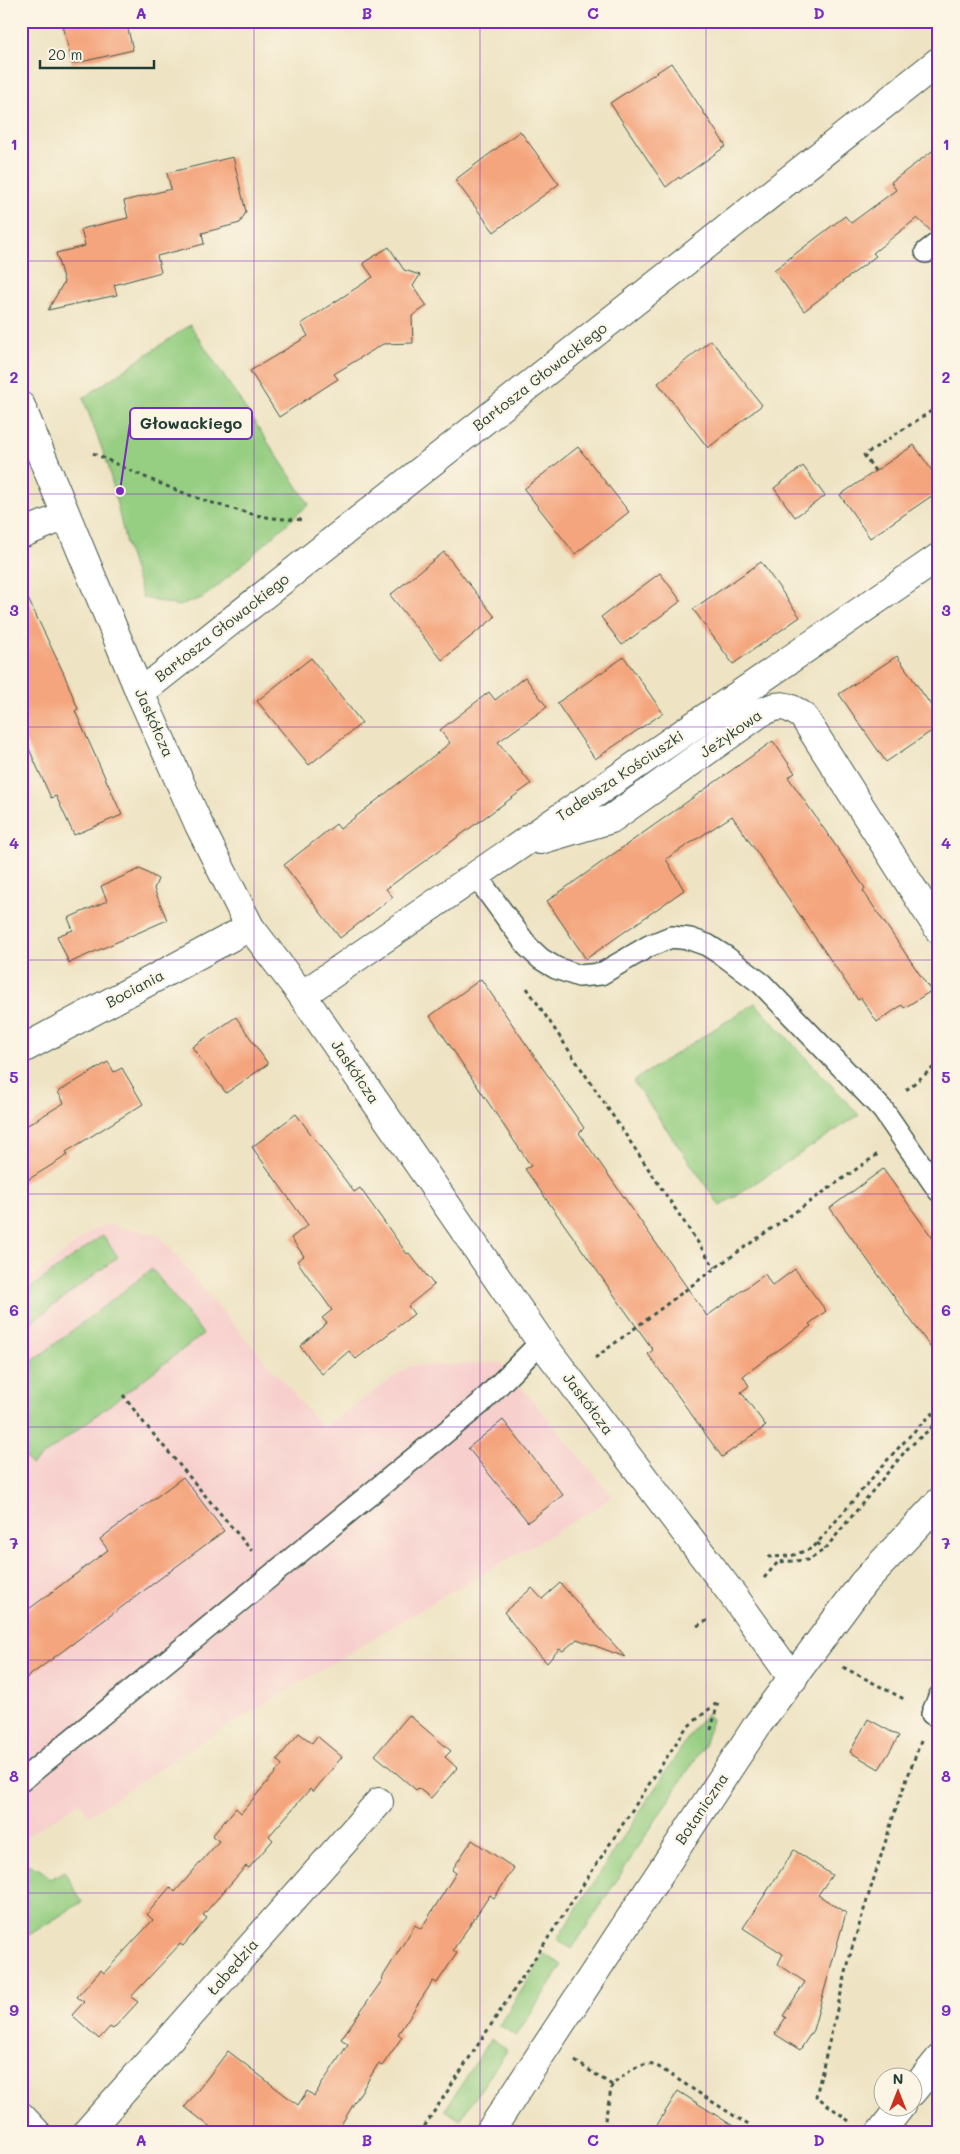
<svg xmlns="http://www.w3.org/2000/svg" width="960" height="2154" font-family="Mali,sans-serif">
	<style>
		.built { fill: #f7d0cd }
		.green { fill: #96ce82; stroke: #5a865b }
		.building { fill: #f4a57d }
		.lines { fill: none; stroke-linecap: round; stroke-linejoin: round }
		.lane-casing { stroke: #3e5649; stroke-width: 24 }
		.street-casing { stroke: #3e5649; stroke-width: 30 }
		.secondary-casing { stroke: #3e5649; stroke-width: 30 }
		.path { stroke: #3e5649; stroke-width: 3; stroke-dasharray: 4 4; stroke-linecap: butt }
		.lane { stroke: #fff; stroke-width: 21 }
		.street { stroke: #fff; stroke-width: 28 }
		.secondary { stroke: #fff; stroke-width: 28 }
		.grid { fill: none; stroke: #7b2cbf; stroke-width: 1; stroke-opacity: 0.55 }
		.labels { text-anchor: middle; stroke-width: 4.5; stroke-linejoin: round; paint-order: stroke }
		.street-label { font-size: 15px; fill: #1f3d34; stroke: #fcf5e5 }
		.leader { fill: none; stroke: #7b2cbf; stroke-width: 2 }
		.callout-dot { fill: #7b2cbf; stroke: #fcf5e5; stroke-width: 2 }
		.callout { fill: #fcf5e5; stroke: #7b2cbf; stroke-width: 2 }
		.callout-label { font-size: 16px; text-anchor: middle; font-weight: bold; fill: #1f3d34 }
		.neatline { fill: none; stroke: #7b2cbf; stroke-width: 2 }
		.grid-label { font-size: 16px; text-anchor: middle; font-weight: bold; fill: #7b2cbf }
	</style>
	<rect width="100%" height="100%" fill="#fcf5e5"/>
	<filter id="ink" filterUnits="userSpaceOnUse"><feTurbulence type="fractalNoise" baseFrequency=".02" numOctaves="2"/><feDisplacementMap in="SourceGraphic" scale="10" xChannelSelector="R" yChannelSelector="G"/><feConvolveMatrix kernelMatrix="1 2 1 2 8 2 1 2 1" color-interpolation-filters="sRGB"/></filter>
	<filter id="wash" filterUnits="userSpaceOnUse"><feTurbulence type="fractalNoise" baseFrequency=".0096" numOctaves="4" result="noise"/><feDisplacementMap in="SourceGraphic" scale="20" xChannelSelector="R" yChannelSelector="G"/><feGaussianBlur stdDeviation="1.12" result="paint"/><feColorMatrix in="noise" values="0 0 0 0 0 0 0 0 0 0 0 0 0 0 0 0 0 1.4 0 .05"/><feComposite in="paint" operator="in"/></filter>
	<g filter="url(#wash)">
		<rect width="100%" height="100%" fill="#eee3c3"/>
		<polygon class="built" points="107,1224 160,1236 196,1281 323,1428 410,1366 501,1363 612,1496 592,1511 440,1598 195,1746 89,1815 80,1802 21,1840 21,1286 94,1230"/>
		<g class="green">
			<polygon points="190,325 309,504 219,585 202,598 179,606 143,598 127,548 108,465 83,398"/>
			<polygon points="755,1003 859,1115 720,1206 633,1081"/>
			<polygon points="103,1235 118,1257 21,1330 21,1295"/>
			<polygon points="152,1269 203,1334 31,1465 21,1452 21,1370"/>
			<polygon points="705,1715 712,1720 704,1746 572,1949 557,1939 697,1724"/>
			<path d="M28,1866C39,1867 43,1871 50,1879L64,1871L82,1902L21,1940V1869Z"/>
			<polygon points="545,1954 562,1965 516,2036 499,2025"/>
			<polygon points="491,2039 506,2048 506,2052 460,2120 445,2110"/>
		</g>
		<g id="blocks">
			<g class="building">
				<polygon points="62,21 126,21 133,50 72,64"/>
				<polygon points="671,63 726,146 680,179 679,177 666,187 610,103"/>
				<polygon points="520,131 559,184 494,232 455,180"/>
				<polygon points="939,146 939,230 932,232 917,218 873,253 876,256 804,311 774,270 845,216 851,223 896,190 891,182"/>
				<polygon points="233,157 246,212 240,223 202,233 204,244 157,256 161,272 114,285 117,295 48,310 64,282 56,253 85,246 81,229 128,218 124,201 171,189 167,173"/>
				<polygon points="389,247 404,270 420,275 413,286 427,306 412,316 413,343 383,344 334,374 338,379 279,417 250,371 308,336 301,324 373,277 363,263"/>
				<polygon points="711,340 762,405 708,448 658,383"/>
				<polygon points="914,445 939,481 939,491 870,538 840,495"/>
				<polygon points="578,447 629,512 575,554 524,489"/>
				<polygon points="803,466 825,496 795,517 774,488"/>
				<polygon points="444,552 495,617 442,660 390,595"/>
				<polygon points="761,562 800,617 733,664 693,609"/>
				<polygon points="660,573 681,601 622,645 601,617"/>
				<polygon points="21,584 64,674 78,709 75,711 122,815 74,835 56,796 51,798 21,731"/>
				<polygon points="897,656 939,717 939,726 886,762 839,694"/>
				<polygon points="624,657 663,713 595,759 557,703"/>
				<polygon points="311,658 362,723 309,765 257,701"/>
				<polygon points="525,677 547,707 498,742 531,784 386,889 393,897 340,938 284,865 336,824 340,829 450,743 440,730 489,692 495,700"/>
				<polygon points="773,741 795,773 788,777 865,888 863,891 931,991 904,1008 902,1005 877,1022 861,998 858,1000 732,816 666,859 684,890 586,959 547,901"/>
				<polygon points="140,869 158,879 154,889 167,920 69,963 57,936 73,930 68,918 107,901 101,886"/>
				<polygon points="481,979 584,1128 579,1133 707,1316 765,1274 772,1286 795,1269 826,1311 809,1324 811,1326 743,1376 749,1386 741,1392 766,1426 722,1457 648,1354 653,1350 525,1169 531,1166 430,1016"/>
				<polygon points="236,1017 268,1064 226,1093 192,1047"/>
				<polygon points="108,1062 114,1072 122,1068 143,1104 66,1152 68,1155 21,1184 21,1129 64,1103 58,1092"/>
				<polygon points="296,1114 354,1192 360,1188 407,1254 409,1253 434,1285 408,1306 414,1314 356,1359 349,1351 322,1374 300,1346 327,1323 322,1318 332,1310 297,1261 304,1256 291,1238 308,1225 252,1147"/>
				<polygon points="883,1169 939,1247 939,1359 830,1208"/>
				<polygon points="503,1420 563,1495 528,1522 468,1448"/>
				<polygon points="183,1477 224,1531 21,1682 21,1615 108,1550 100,1539"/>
				<polygon points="560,1583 625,1657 577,1639 563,1651 559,1649 547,1663 523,1637 504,1612 532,1588 542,1599"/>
				<polygon points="409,1715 451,1751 445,1757 457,1768 431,1798 418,1788 416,1790 375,1755"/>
				<polygon points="868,1719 899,1736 879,1769 850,1752"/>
				<polygon points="299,1733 312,1743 317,1736 342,1757 313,1792 310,1789 269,1836 273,1840 249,1868 246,1866 203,1915 207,1918 183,1946 180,1944 131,1997 138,2002 113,2029 110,2027 99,2039 72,2015 84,2002 77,1997 101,1970 104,1973 153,1920 147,1914 170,1887 175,1892 219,1841 212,1836 236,1808 241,1813 282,1765 277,1760"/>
				<polygon points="472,1840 514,1868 494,1898 490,1895 453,1950 457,1953 437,1983 433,1981 398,2034 402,2037 382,2066 378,2064 336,2133 218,2133 185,2107 228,2051 298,2105 307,2091 314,2096 348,2044 341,2039 383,1979 382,1978 415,1925 421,1929 456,1873 452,1870"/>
				<polygon points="794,1850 832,1875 818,1895 846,1913 813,2030 800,2050 775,2034 786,2017 783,2016 805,1982 778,1964 783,1954 743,1928"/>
				<polygon points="678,2091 744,2133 652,2133"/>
			</g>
		</g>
	</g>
	<g filter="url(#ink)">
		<use href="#blocks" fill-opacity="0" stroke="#3e5649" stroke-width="1"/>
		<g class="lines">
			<g class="lane-casing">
				<g id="lane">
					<polyline points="926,252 939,242"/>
					<polyline points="476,876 528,947 541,959 556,968 579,976 601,974 649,946 671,937 690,939 707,945 726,957 762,984 883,1110 939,1191"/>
					<polyline points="932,1714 939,1697"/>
					<polyline points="21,1781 480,1404 541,1342"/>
				</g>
			</g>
			<g class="street-casing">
				<g id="street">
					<polyline points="21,534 65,516"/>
					<polyline points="140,693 939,61"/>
					<path d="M540,840L611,819L760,713C779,703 786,704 803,716L939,930"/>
					<polyline points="302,995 939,557"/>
					<polyline points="21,1050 250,927"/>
					<polyline points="912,2092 939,2059"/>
					<polyline points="21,2116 37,2133"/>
					<polyline points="86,2133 379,1802"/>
					<polyline points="880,2133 901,2106"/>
				</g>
			</g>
			<g class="secondary-casing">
				<g id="secondary">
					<polyline points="21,406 140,693 199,825 250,927 302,995 541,1342 735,1598 793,1679"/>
					<polyline points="489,2133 758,1724 863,1583 939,1502"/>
				</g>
			</g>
			<g class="path">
				<path d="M93,453C149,480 201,503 261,516C275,519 289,519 303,520"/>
				<polyline points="875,471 864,455 939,406"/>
				<polyline points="527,988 715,1268"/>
				<polyline points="906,1090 939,1063"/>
				<polyline points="595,1358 715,1268 878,1154"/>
				<polyline points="123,1395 144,1423 252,1551"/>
				<polyline points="817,1543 825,1549"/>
				<polyline points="768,1557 791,1556 813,1548 890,1457 920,1425 939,1408"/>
				<polyline points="764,1578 778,1562 809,1560 825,1549 907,1449 939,1421"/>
				<polyline points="697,1626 710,1619"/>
				<polyline points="843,1667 904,1699"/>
				<polyline points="711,1730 718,1702"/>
				<path d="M575,2061L612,2085C626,2074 638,2060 657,2066L750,2126"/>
				<polyline points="612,2085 604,2125 615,2133"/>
				<polyline points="849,2121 816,2096 852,1948 896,1808 921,1741"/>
				<polyline points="420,2133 686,1728 718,1702"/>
			</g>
			<use href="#lane" class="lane"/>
			<use href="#street" class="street"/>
			<use href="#secondary" class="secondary"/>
		</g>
	</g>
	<path class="grid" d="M254,21V2133M480,21V2133M706,21V2133M21,261H939M21,494H939M21,727H939M21,960H939M21,1194H939M21,1427H939M21,1660H939M21,1893H939"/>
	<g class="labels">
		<g class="street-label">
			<text transform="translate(540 377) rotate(-38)" y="5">Bartosza Głowackiego</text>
			<text transform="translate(222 628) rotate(-38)" y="5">Bartosza Głowackiego</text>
			<text transform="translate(154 723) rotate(66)" y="5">Jaskółcza</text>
			<text transform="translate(731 734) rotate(-35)" y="5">Jeżykowa</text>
			<text transform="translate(620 776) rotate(-34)" y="5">Tadeusza Kościuszki</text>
			<text transform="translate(135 989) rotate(-28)" y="5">Bociania</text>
			<text transform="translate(355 1072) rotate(56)" y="5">Jaskółcza</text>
			<text transform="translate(588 1404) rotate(53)" y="5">Jaskółcza</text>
			<text transform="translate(702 1809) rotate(-56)" y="5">Botaniczna</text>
			<text transform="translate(233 1967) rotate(-49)" y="5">Łabędzia</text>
		</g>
	</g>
	<path class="leader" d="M120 491L130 423"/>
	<circle class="callout-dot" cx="120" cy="491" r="5"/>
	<rect class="callout" x="130" y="408" width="122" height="31" rx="5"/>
	<g class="callout-label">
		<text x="191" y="429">Głowackiego</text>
	</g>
	<rect width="960" height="2154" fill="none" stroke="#fcf5e5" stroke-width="55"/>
	<g transform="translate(898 2092)"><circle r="24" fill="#fcf5e5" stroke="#a4ab9e"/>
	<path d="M0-4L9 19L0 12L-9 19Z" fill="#c8321e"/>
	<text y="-8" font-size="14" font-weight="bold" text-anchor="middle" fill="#1f3d34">N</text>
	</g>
	<path d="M40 60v8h114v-8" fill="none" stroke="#1f3d34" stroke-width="2.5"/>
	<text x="48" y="60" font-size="15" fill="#1f3d34" stroke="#fcf5e5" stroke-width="4" paint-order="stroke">20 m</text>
	<rect x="28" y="28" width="904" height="2098" class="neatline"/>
	<g class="grid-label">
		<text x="141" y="19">A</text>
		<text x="367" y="19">B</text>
		<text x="593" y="19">C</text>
		<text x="819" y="19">D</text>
		<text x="14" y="150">1</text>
		<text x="946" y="150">1</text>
		<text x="14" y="383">2</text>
		<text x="946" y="383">2</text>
		<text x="14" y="616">3</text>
		<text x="946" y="616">3</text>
		<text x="14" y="849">4</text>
		<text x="946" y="849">4</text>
		<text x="14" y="1083">5</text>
		<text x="946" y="1083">5</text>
		<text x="14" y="1316">6</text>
		<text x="946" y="1316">6</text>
		<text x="14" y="1549">7</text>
		<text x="946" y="1549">7</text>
		<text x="14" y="1782">8</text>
		<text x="946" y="1782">8</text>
		<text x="14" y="2016">9</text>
		<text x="946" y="2016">9</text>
		<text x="141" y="2146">A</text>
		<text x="367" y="2146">B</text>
		<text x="593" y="2146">C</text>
		<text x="819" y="2146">D</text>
	</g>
</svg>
